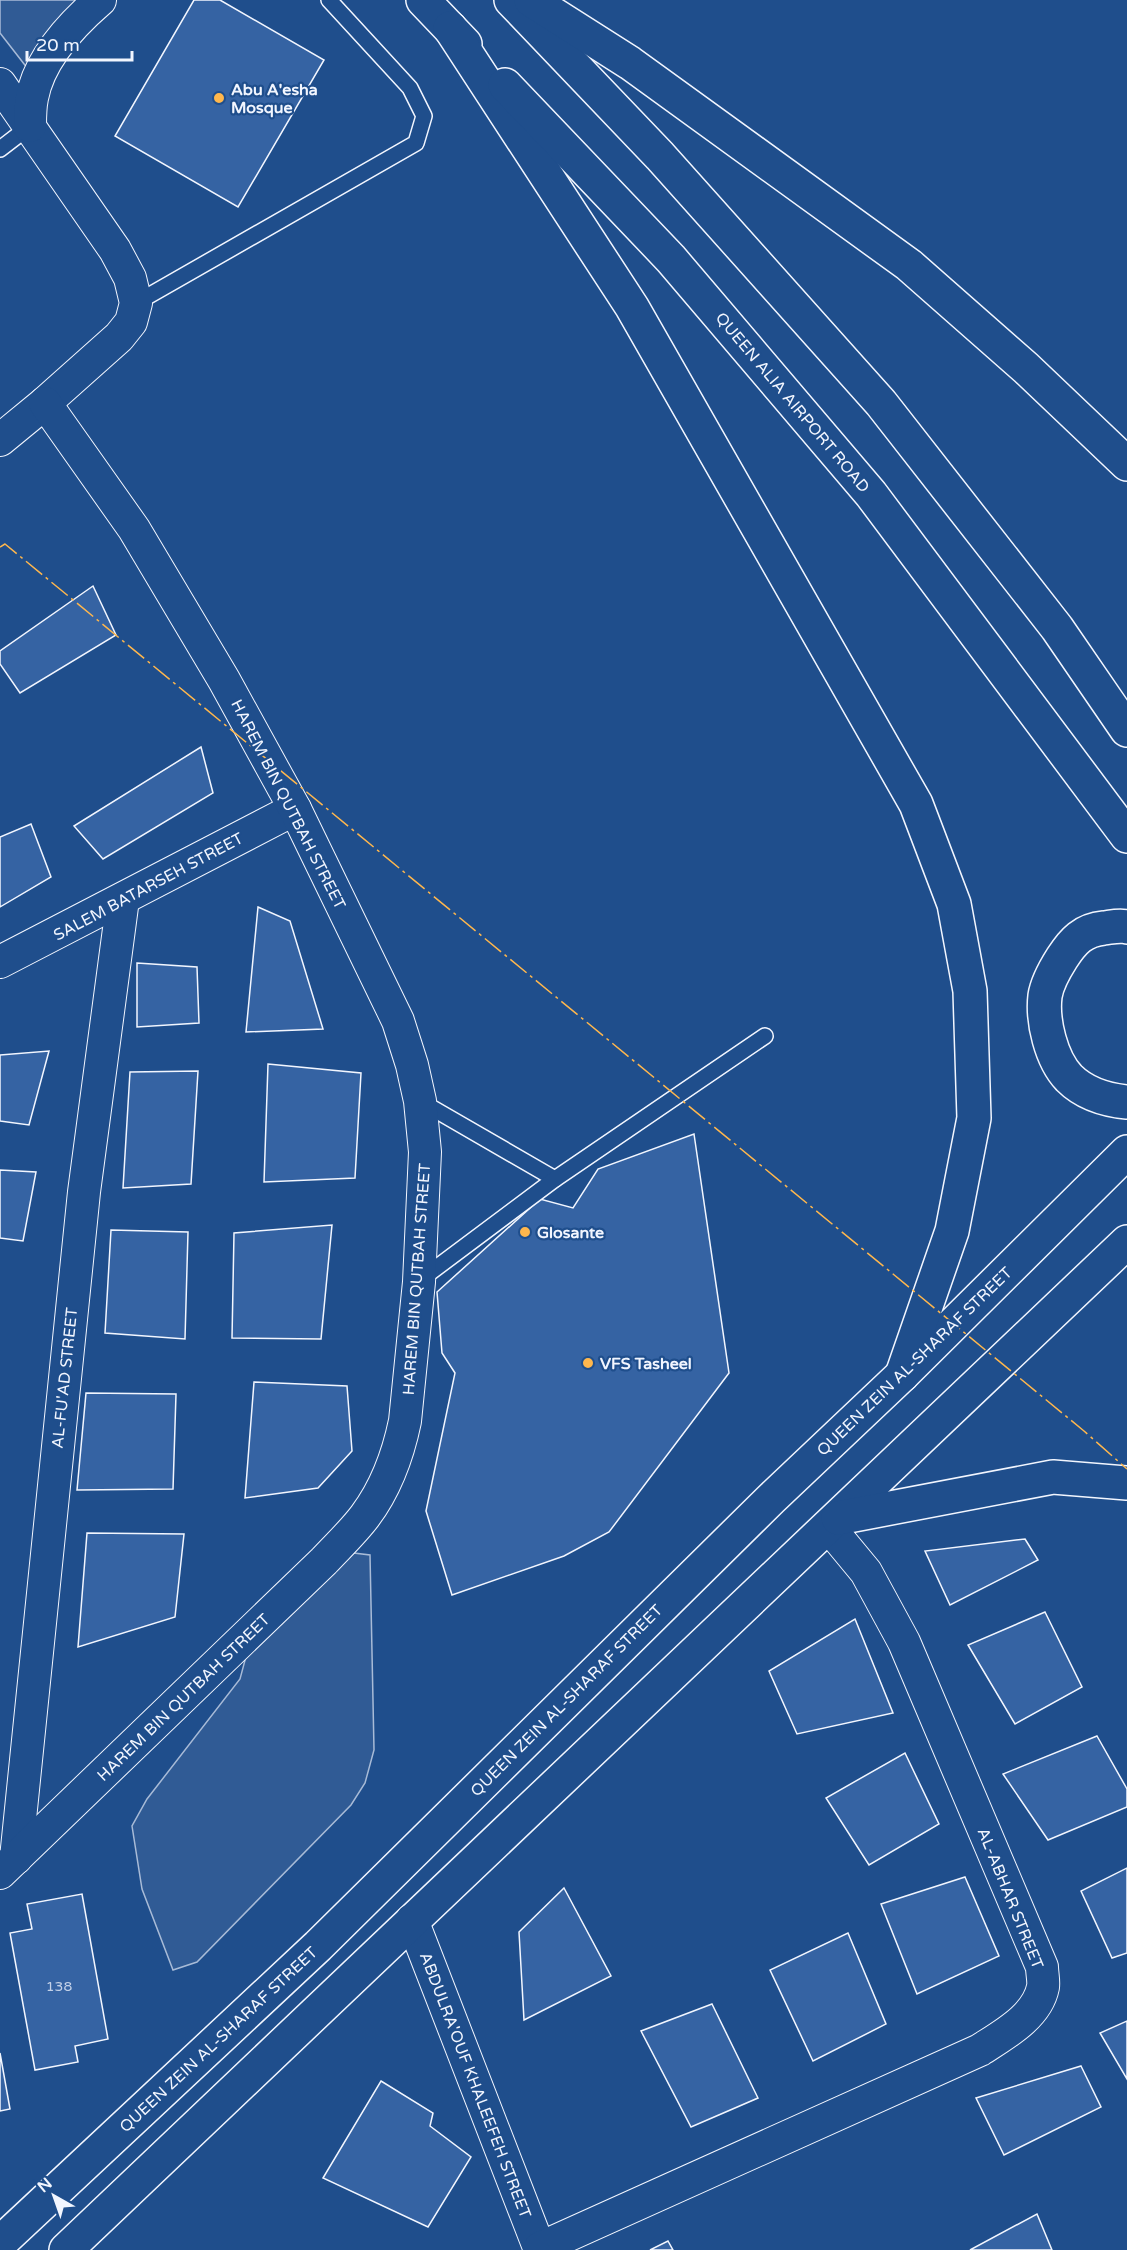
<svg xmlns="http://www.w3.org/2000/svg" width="1127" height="2250" font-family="'Varela Round',sans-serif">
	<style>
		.pitch { fill: #305b95; stroke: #a8bbd7; stroke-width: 1.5 }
		.building { fill: #3563a3; stroke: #f2f6ff; stroke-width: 1.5 }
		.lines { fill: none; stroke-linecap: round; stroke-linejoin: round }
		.lane-casing { stroke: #f2f6ff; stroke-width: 18 }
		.street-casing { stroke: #f2f6ff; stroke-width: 34 }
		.secondary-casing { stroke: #f2f6ff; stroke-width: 36 }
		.highway-casing { stroke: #f2f6ff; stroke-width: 36 }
		.lane { stroke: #1f4e8c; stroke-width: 15 }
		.street { stroke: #1f4e8c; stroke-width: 32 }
		.secondary { stroke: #1f4e8c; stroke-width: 33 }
		.highway { stroke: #1f4e8c; stroke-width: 33 }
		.power { stroke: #ffb74d; stroke-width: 1.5; stroke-dasharray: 21 4.5 3 4.5; stroke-linecap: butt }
		.poi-dot { fill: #ffb74d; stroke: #1f4e8c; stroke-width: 2 }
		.labels { text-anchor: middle; stroke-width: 4.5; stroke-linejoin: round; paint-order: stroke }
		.number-label { font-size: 14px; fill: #c3d1e8 }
		.poi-label { font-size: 16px; font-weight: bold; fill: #f2f6ff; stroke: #1f4e8c; text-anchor: start }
		.street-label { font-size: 16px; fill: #f2f6ff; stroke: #1f4e8c }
	</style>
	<rect width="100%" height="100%" fill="#1f4e8c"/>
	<g class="pitch">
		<polygon points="0,0 93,0 28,69 0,33"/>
		<polygon points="337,1551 370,1555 374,1750 365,1783 351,1805 197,1962 173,1970 142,1889 132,1826 147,1799 240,1679 248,1649"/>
	</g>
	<g class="building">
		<polygon points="194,0 220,0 324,60 238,207 115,136"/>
		<polygon points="93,586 116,635 20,693 0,664 0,651"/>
		<polygon points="201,747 213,793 103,859 74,826"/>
		<polygon points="31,824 51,877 0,907 0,837"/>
		<polygon points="258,907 290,921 323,1029 246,1032"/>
		<polygon points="137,963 197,967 199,1023 137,1027"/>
		<polygon points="49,1051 29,1125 0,1121 0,1055"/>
		<polygon points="268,1064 361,1073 355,1178 264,1182"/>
		<polygon points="198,1071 191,1184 123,1188 130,1072"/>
		<polygon points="694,1134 729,1373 609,1532 564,1556 452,1595 426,1511 455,1373 442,1353 437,1292 540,1199 573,1208 598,1169"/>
		<polygon points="0,1170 36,1172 23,1241 0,1238"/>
		<polygon points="332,1225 321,1339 232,1338 234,1233"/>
		<polygon points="111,1230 188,1232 185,1339 105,1333"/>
		<polygon points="254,1382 347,1386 352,1451 318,1488 245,1498"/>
		<polygon points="86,1393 176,1394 173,1489 77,1490"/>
		<polygon points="87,1533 184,1534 175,1617 78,1647"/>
		<polygon points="1025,1539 1038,1560 950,1605 925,1551"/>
		<polygon points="1045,1612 1082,1687 1015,1724 968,1645"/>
		<polygon points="855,1619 893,1713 797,1734 769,1671"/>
		<polygon points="1097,1736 1127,1789 1127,1807 1048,1840 1003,1774"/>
		<polygon points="905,1753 939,1824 869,1865 826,1798"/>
		<polygon points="1127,1868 1127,1953 1112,1958 1081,1891"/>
		<polygon points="965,1877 999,1956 917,1994 881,1904"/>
		<polygon points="564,1888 611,1976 524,2020 519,1932"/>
		<polygon points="82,1894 108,2039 75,2046 78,2062 35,2070 10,1933 32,1929 27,1904"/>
		<polygon points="848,1933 886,2024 813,2061 770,1970"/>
		<polygon points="712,2004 758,2098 691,2127 641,2031"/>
		<polygon points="1127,2021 1127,2079 1100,2033"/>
		<polygon points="0,2053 10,2109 0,2111"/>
		<polygon points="1081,2066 1101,2107 1004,2155 976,2098"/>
		<polygon points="381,2081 433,2113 430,2126 471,2157 428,2227 323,2178"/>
		<polygon points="1037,2214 1052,2250 970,2250"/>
		<polygon points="668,2241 673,2250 650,2250"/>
	</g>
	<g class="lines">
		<g class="lane-casing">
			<g id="lane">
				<polyline points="0,149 30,126"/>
				<polyline points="136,303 416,143 424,116 410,88 329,0"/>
				<polyline points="420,1101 555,1179"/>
				<polyline points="420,1280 555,1179 765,1036"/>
			</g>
		</g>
		<g class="street-casing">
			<g id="street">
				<polyline points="0,84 115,250 130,278 136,303 131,322 119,337 45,403 0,440"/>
				<path d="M30,126C30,117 30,107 32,98C39,59 71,25 100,0"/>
				<polyline points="0,962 295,809"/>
				<polyline points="16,1858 84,1192 123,899"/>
				<path d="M0,1873L324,1561C338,1546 353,1532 365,1516C386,1488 398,1455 405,1421L419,1282L425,1152L420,1101L412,1065L398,1021L295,809L224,680L134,529L45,403"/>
				<polyline points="412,1920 540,2250"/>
				<path d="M540,2248L980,2050C1003,2035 1037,2017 1043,1987C1044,1981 1042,1973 1042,1967L904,1642L866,1572L828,1526"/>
			</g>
		</g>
		<g class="secondary-casing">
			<g id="secondary">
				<polyline points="0,2243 318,1946 771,1499 902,1375 1127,1152"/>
				<polyline points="66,2250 1127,1242"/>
			</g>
		</g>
		<g class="highway-casing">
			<g id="highway">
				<polyline points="423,0 465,44"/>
				<polyline points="511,0 660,156 881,403 1057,628 1127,730"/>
				<polyline points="531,0 630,63 909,265 1026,368 1127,464"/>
				<polyline points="450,28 632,307 916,804 954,904 970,991 974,1118 952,1231 902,1375"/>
				<polyline points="505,85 671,259 871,494 1127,836"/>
				<path d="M1127,927C1120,925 1112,927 1104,928C1083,930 1073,941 1062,958C1055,969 1047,983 1045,996C1042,1021 1051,1059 1069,1078C1084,1093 1106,1100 1127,1102"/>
				<polyline points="838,1518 1053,1477 1127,1483"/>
			</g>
		</g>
		<use href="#lane" class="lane"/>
		<use href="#street" class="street"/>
		<use href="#secondary" class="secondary"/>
		<use href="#highway" class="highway"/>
		<polyline class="power" points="0,547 5,544 1084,1431 1127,1469"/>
	</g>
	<g class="poi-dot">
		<circle cx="219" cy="98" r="6"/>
		<circle cx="525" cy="1232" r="6"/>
		<circle cx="588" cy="1363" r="6"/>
	</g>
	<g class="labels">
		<g class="number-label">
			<text x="59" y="1991">138</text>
		</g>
		<g class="poi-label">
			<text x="231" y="95">Abu A'esha<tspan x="231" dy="18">Mosque</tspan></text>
			<text x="537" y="1238">Glosante</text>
			<text x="600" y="1369">VFS Tasheel</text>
		</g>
		<g class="street-label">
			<text transform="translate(793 402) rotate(50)" y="6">QUEEN ALIA AIRPORT ROAD</text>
			<text transform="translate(289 804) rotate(63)" y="6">HAREM BIN QUTBAH STREET</text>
			<text transform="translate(148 886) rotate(-28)" y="6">SALEM BATARSEH STREET</text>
			<text transform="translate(416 1279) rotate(-86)" y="6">HAREM BIN QUTBAH STREET</text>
			<text transform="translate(914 1361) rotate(-44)" y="6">QUEEN ZEIN AL-SHARAF STREET</text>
			<text transform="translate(64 1378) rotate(-84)" y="6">AL-FU'AD STREET</text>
			<text transform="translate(183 1697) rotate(-44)" y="6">HAREM BIN QUTBAH STREET</text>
			<text transform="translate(566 1700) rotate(-45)" y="6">QUEEN ZEIN AL-SHARAF STREET</text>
			<text transform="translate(1011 1898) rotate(68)" y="6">AL-ABHAR STREET</text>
			<text transform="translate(218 2039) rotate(-43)" y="6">QUEEN ZEIN AL-SHARAF STREET</text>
			<text transform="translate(476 2085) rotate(69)" y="6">ABDULRA'OUF KHALEEFEH STREET</text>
		</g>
	</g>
	<g transform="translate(54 2196) rotate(320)" stroke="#1f4e8c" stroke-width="4.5" paint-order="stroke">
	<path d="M0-4.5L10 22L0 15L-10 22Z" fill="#f2f6ff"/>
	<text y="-9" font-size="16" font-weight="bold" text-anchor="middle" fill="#f2f6ff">N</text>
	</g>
	<path d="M27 51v9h105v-9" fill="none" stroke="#f2f6ff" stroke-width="3"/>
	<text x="36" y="51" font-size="18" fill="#f2f6ff" stroke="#1f4e8c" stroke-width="4.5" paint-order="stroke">20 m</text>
</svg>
